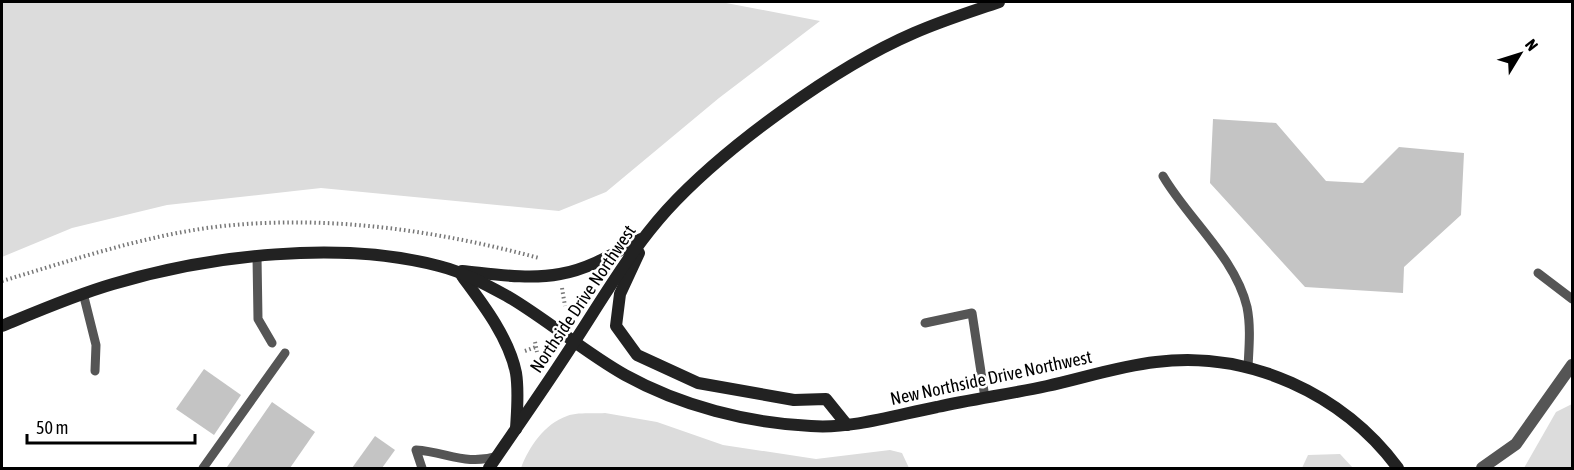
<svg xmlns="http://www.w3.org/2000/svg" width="1574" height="470" font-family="'Asap Condensed',sans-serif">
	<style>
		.green { fill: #dcdcdc }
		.building { fill: #c4c4c4 }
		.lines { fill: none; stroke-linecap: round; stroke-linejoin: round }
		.path { stroke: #777; stroke-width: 4; stroke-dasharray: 1.5 3; stroke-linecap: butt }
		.lane { stroke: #555; stroke-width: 9 }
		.street { stroke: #555; stroke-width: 12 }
		.secondary { stroke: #222; stroke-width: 12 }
		.labels { text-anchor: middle; stroke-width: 5; stroke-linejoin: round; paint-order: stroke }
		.street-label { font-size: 18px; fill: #000; stroke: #fff }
	</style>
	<rect width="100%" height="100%" fill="#fff"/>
	<g class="green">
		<polygon points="2,2 721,2 820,21 719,98 606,192 559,211 321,188 167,205 72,228 2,257"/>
		<polygon points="1572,404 1572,468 1524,468 1556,412"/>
		<path d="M605,413L657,422L723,445L816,459L890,450L902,453L909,468H521C529,447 544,424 567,416C577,412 593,414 605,413Z"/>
		<polygon points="1340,454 1353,468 1302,468 1308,455"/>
	</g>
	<g class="building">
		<polygon points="1213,119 1276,123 1326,181 1363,183 1399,147 1464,153 1461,215 1404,267 1403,293 1305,287 1210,183"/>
		<polygon points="204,369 241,395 214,435 176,409"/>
		<polygon points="272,402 315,432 290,468 230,468 227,467"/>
		<polygon points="375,436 395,450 382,468 352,468"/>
	</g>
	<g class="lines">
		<g class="path">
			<path d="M2,281C73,260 149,234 223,226C330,215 435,230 539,258"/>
			<polyline points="562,288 565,306"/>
			<polyline points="535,342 537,352"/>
			<polyline points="525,351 536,347"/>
		</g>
		<g class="lane">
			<path d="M1163,176C1188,219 1235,257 1247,307C1251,327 1249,347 1248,367"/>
			<polyline points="257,257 258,319 272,343"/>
			<polyline points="1538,273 1572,299"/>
			<polyline points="83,293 96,345 95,371"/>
			<polyline points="925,323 972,313 985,398"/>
			<polyline points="203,468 285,353"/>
			<path d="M422,468L416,450C447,452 466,466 498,456"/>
		</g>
		<polyline class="street" points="1482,468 1516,444 1572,365"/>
		<g class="secondary">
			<polyline points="639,253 620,294 616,326 637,355 698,383 794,400 826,399 847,425"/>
			<path d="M462,271C493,274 529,280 560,274C589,269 615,253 641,239"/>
			<path d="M462,276C483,304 509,338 516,373C519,391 517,411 516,429"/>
			<path d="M2,326C38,311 75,295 113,284C210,255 340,240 439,266C463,272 485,284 507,296C548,320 584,352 625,375C681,406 748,423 811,426C853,429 896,415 937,407C973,399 1010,394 1047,386C1083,378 1120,366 1156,362C1249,350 1343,394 1398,468"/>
			<path d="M489,468C517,427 546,386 573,344C603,298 630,251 667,210C725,147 835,67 914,33C941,21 970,12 999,2"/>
		</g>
	</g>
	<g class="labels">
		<g class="street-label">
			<text transform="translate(583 299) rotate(-56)" y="6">Northside Drive Northwest</text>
			<text transform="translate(991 378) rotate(-12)" y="6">New Northside Drive Northwest</text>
		</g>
	</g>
	<rect width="1574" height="470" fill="none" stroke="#000000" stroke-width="6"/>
	<g transform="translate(1520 54) rotate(52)" stroke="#ffffff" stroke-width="4.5" paint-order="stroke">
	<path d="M0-4.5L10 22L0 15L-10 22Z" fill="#000000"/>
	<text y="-9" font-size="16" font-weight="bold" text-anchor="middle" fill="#000000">N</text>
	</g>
	<path d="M27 434v9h168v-9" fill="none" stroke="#000000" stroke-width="3"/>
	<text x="36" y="434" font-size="18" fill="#000000" stroke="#ffffff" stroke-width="4.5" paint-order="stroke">50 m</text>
</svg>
